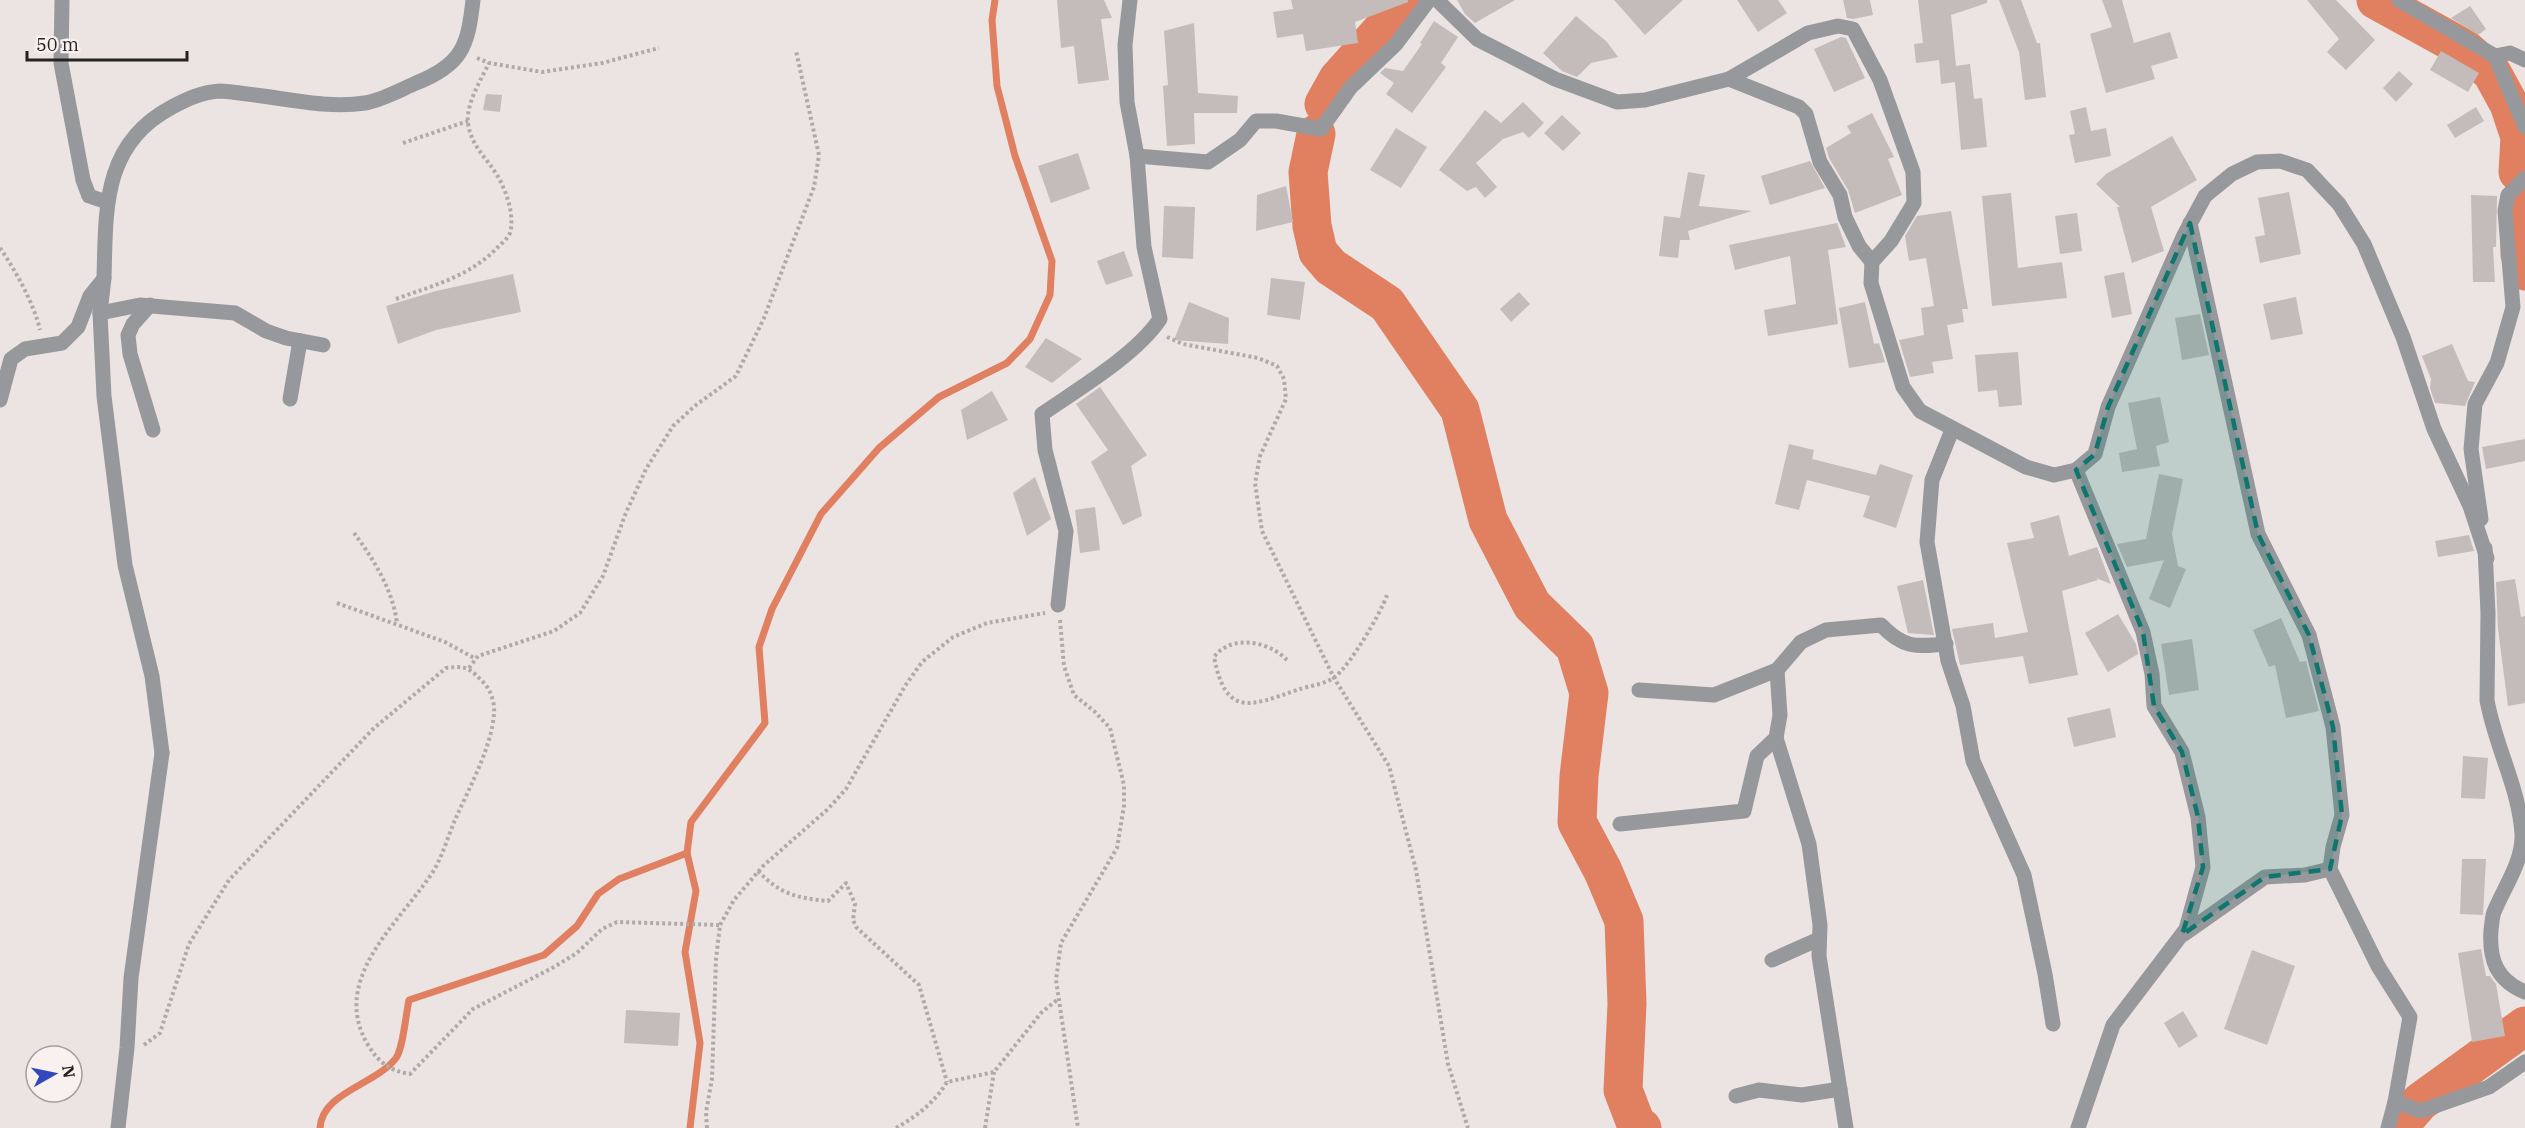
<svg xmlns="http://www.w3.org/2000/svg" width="2525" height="1128" font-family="'IBM Plex Serif',serif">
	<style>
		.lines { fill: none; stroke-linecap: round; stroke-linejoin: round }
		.stream { stroke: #e18061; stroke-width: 7 }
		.river { stroke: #e18061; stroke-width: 39 }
		.building { fill: #c3bcba }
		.path { stroke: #afaaa8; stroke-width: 4; stroke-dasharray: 3 3; stroke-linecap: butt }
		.minor { stroke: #97989b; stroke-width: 15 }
		.tertiary { stroke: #97989b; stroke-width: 15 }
		.marked { fill: #0f766e; fill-opacity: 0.2; stroke: #0f766e; stroke-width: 4.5; stroke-dasharray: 12 8; stroke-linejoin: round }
	</style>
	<rect width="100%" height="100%" fill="#ebe4e2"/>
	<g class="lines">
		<g class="stream">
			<path d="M320,1128C322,1092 376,1085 396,1058C403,1049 406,1013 409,1000L544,955L577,926L598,894L619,879L687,853"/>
			<polyline points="690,1128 700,1043 685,952 696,891 687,853 691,822 765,723 759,647 772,609 821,514 879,448 939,397 1007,363 1030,339 1050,295 1052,261 1015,156 997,86 992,20 995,0"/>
		</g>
		<g class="river">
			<polyline points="2376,0 2465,49 2492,73 2509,104 2520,137 2518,172"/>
			<polyline points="1324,104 1338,79 1399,11 1404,0"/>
			<polyline points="1316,134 1308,172 1312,226 1318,252 1331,267 1387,304 1460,410 1488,520 1532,605 1575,647 1589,693 1579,776 1577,822 1603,871 1624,921 1627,1004 1623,1090 1636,1124 1642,1128"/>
			<polyline points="2520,206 2520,254 2525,271"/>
			<polyline points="2403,1128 2406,1118 2420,1102 2525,1026"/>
		</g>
	</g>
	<g class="building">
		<polygon points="1057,0 1104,0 1112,18 1101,19 1109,80 1078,84 1074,46 1061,48"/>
		<polygon points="1291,0 1408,0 1408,2 1355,22 1358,43 1306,51 1303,34 1277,38 1273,12 1293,9"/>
		<polygon points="1457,0 1515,0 1475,23 1465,14"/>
		<polygon points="1614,0 1683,0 1645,35"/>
		<polygon points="1737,0 1778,0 1787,13 1758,32"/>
		<polygon points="1843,0 1870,0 1873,15 1853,19 1847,18"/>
		<polygon points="1918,0 1987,0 1987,3 1951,15 1956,66 1970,64 1974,99 1982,98 1987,147 1961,150 1955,82 1941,84 1939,60 1916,63 1914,44 1923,43"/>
		<polygon points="1999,0 2021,0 2037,43 2040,43 2046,97 2025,100 2019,52"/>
		<polygon points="2102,0 2122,0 2134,43 2170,32 2178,58 2151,66 2155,79 2106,93 2090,34 2112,27"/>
		<polygon points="2307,0 2336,0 2375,40 2346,70 2327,52 2339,39"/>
		<polygon points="2470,6 2486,29 2478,35 2451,18"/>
		<polygon points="1576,16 1607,42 1618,57 1591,63 1577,77 1562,71 1543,53"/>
		<polygon points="1434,21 1458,37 1441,63 1446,67 1412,113 1386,94 1394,83 1380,73 1385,68 1403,71 1422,44 1420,43"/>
		<polygon points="1194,23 1198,93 1238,96 1237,113 1194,113 1195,144 1167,146 1163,86 1168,85 1164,31"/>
		<polygon points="1841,37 1846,38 1865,78 1834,92 1814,49"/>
		<polygon points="2441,51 2479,73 2468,92 2430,70"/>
		<polygon points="2399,71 2413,84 2396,102 2383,88"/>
		<polygon points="486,94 502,95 500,112 483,110"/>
		<polygon points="1523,102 1544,123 1529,138 1523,132 1503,139 1476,163 1497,187 1485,198 1476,187 1467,191 1439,170 1485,110 1501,123"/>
		<polygon points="2086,107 2091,131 2106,128 2111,156 2075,163 2069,135 2075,134 2070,111"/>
		<polygon points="2476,107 2484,121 2455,138 2447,125"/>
		<polygon points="1872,113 1894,157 1888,159 1902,195 1855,213 1848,190 1829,158 1826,148 1851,133 1847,126"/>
		<polygon points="1562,115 1581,133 1563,151 1544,133"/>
		<polygon points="1396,128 1427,147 1401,188 1370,170"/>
		<polygon points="2172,136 2197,180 2151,207 2164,251 2132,263 2117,207 2120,207 2096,184 2106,174"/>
		<polygon points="1078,153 1090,189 1051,203 1038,166"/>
		<polygon points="1810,161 1825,188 1770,205 1761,176"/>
		<polygon points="1688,172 1705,175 1699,206 1752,211 1688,231 1690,240 1680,240 1678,258 1659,256 1664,216 1680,218"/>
		<polygon points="1286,186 1293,222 1256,231 1257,195"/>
		<polygon points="2289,192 2301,254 2260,263 2255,237 2265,235 2258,198"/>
		<polygon points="2011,193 2018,268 2062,262 2067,298 1992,306 1982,196"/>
		<polygon points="2471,195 2497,196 2496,247 2493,247 2495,282 2473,282"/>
		<polygon points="1164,206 1195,207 1193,259 1162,257"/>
		<polygon points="1951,211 1968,309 1962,309 1964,322 1947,325 1953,359 1932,362 1934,373 1910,377 1899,340 1924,335 1921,308 1934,306 1926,258 1909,261 1905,236 1917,216"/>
		<polygon points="2077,213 2082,251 2060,254 2055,216"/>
		<polygon points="1837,223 1846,247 1828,250 1838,324 1768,336 1764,310 1796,304 1790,256 1735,270 1729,245"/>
		<polygon points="1124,251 1133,276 1106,285 1097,261"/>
		<polygon points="2124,272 2132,314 2112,318 2104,276"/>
		<polygon points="513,274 521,312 436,330 398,344 386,306 436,291"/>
		<polygon points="1271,278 1305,282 1300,320 1267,315"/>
		<polygon points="1519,292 1530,304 1511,322 1500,309"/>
		<polygon points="2296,297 2303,334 2271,340 2263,304"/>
		<polygon points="1189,302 1229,318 1228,344 1174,340"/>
		<polygon points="1865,302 1874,344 1879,343 1885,362 1849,368 1839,308"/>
		<polygon points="2200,314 2209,355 2182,360 2175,318"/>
		<polygon points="1046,338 1082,359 1052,383 1025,367"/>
		<polygon points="2452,344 2468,381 2475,382 2465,406 2435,403 2430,388 2431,379 2422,356"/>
		<polygon points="2018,352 2022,405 1999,407 1997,390 1978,392 1975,355"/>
		<polygon points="1100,387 1147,455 1131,466 1142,516 1123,525 1091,462 1108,450 1076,404"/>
		<polygon points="992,391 1008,420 967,440 961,410"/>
		<polygon points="2160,397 2169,442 2156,446 2160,466 2122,472 2119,453 2137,449 2128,403"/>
		<polygon points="2525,439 2525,461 2486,469 2482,447"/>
		<polygon points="1789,444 1814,450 1812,459 1876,475 1880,464 1913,475 1896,528 1863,517 1870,496 1807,480 1799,510 1775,504"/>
		<polygon points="2159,474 2183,479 2172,534 2178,566 2186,569 2170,608 2149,599 2164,560 2127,567 2117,544 2146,539"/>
		<polygon points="1035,477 1051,519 1027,536 1013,493"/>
		<polygon points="1095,507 1100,550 1080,553 1075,510"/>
		<polygon points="2059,515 2069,556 2097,547 2111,584 2096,578 2098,580 2062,591 2078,675 2029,684 2023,656 1960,665 1952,629 1993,623 1995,638 2028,632 2007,543 2034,538 2030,523"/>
		<polygon points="2469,535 2474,551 2438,557 2435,541"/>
		<polygon points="2515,579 2521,617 2525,616 2525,703 2508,706 2498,629 2496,582"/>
		<polygon points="1923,580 1934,635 1932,635 1908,633 1897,586"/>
		<polygon points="2118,614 2136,644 2138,654 2108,672 2085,633"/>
		<polygon points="2281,618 2300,662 2306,661 2319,711 2286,718 2275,665 2269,667 2253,630"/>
		<polygon points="2192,639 2199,690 2169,695 2161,644"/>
		<polygon points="2110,708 2116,737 2074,747 2067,718"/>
		<polygon points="2463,756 2488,758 2485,799 2461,798"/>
		<polygon points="2462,859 2486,859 2483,915 2460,914"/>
		<polygon points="2481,949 2486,976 2490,976 2496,984 2505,1036 2472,1042 2458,953"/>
		<polygon points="2252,950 2295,966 2267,1045 2224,1029"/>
		<polygon points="626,1010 680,1013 678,1046 624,1043"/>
		<polygon points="2183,1011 2198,1036 2179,1048 2164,1023"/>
	</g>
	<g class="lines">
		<g class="path">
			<polyline points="477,58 489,63 542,72 602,63 659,48"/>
			<polyline points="403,143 468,121"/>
			<path d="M0,248C16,271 34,304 40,330"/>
			<path d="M396,299C434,285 469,277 498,247C502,243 508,238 510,233C515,215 506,190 497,175C486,157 471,146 468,123C466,103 481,80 489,63"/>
			<polyline points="1167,337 1183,344 1258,358 1277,366 1284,379 1286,399 1260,456 1255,483 1262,531 1334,678 1389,766 1416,870 1448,1064 1468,1128"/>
			<path d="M354,533C373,558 394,592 397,624"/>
			<polyline points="337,603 445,642 476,659"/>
			<polyline points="1060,620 1064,666 1074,695 1094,711 1110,728 1124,785 1124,806 1117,848 1061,943 1056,980 1078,1128"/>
			<path d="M1287,660C1269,641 1231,634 1214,657C1226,718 1250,706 1297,690C1308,686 1327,684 1336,676C1350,665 1381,613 1387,595"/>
			<polyline points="469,668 478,656 554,631 580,613 603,576 625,515 646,469 673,426 696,405 736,376 764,318 814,187 819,155 796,51"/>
			<path d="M758,871C780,894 796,898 828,901L846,883L855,904L853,920L856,927L919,985L947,1082"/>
			<path d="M144,1045L160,1033L189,944L229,880L373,729L446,668C468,665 470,669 485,684C491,691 495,704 494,713C492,747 469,788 455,820C448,836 443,855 434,870C402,921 328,978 368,1045C378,1062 390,1071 410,1074L473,1009L554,967L577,953L602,929L617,922L720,925"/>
			<polyline points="707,1128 706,1112 712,1079 716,959 720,925 734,900 763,866 828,809 846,789 905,686 922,662 953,637 987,623 1045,613"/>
			<path d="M896,1128C917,1116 935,1102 947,1082L994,1072L1041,1013L1058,999"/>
			<polyline points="985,1128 994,1072"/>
		</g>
		<g class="minor">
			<polyline points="62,0 61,63 83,180 89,196 107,202"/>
			<polyline points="1437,0 1477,39 1555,79 1617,102 1645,100 1729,79 1808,33 1838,26 1853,29 1880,80 1913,172 1914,203 1891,241 1872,262 1871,283 1903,387 1920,411 2026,467 2054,475 2076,470 2095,454 2108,407 2184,235 2205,196 2232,174 2257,162 2280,161 2307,170 2339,204 2364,244 2403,337 2434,429 2470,506 2487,558"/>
			<polyline points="2399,0 2495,56 2525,127"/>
			<polyline points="2495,56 2510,53 2525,60"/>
			<polyline points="1729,79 1799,107 1806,114 1820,162 1840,195 1845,217 1859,246 1872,262"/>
			<polyline points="1137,156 1208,162 1240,140 1256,121 1276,121 1321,129 1351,87 1396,44 1429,0"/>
			<polyline points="2190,223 2258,534 2309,635 2333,727 2342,815 2333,847 2330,869 2378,966 2410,1017 2395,1102"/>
			<polyline points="104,278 100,313 104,396 125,565 152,676 162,753"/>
			<polyline points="150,305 133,324 128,335 130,354 153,430"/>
			<polyline points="100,313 140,305 235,313 266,331 286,338 323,345"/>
			<polyline points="290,399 300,341"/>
			<polyline points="0,400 11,359 25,349 62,343 78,327 90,296 103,280"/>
			<polyline points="1952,430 1932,480 1927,542 1948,661 1963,706 1973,761 2024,875 2045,974 2053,1024"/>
			<polyline points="2076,470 2143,632 2152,674 2154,706 2182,752 2198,817 2203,867 2186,929 2113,1025 2078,1128"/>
			<polyline points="2481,519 2471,449 2475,404 2497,363 2513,307 2505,211 2508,195 2525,178"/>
			<path d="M2485,548L2488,613L2487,700C2495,746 2519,787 2522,834C2523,862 2504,887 2494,912C2492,917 2492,924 2491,930C2489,959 2496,980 2525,992"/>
			<path d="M1058,605L1066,531L1045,450L1042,414C1078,389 1136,355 1160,319L1144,247L1137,156L1127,102L1125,45L1130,0"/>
			<path d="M1639,690L1714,695L1777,670L1801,642L1826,630L1881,625C1903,648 1915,647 1946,644"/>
			<polyline points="1776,738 1809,844 1820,925 1819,956 1846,1128"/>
			<polyline points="1620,824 1744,811 1757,756 1776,738 1780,715 1777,670"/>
			<polyline points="2184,934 2265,877 2305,875 2330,869"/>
			<polyline points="1772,960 1819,939"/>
			<polyline points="1736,1096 1759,1090 1802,1095 1840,1089"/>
			<polyline points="2388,1128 2395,1102 2421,1111 2489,1087 2525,1062"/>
		</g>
		<g class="tertiary">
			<path d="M104,278C106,209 102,144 172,107C187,99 202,92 220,91C228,91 238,93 247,94C285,98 327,109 365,103C382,100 400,90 416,83C462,65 468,46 473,0"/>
			<polyline points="118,1128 127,1048 131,978 162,753"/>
		</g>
	</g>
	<path class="marked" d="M2190,223L2258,534L2309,635L2333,727L2342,815L2330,869L2265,877L2182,935L2203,867L2198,817L2182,752L2154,706L2143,632L2076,470L2095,454L2108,407Z"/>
	<g transform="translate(54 1074) rotate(81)"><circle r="28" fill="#f8f1ef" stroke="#a49f9d" stroke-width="1.5"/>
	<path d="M0-4.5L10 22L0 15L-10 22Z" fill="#3349bb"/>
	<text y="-9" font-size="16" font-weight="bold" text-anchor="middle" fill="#252322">N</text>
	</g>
	<path d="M27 51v9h160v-9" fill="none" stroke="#252322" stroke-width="3"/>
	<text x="36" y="51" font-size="18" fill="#252322" stroke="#f8f1ef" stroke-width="4.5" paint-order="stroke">50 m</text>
</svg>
